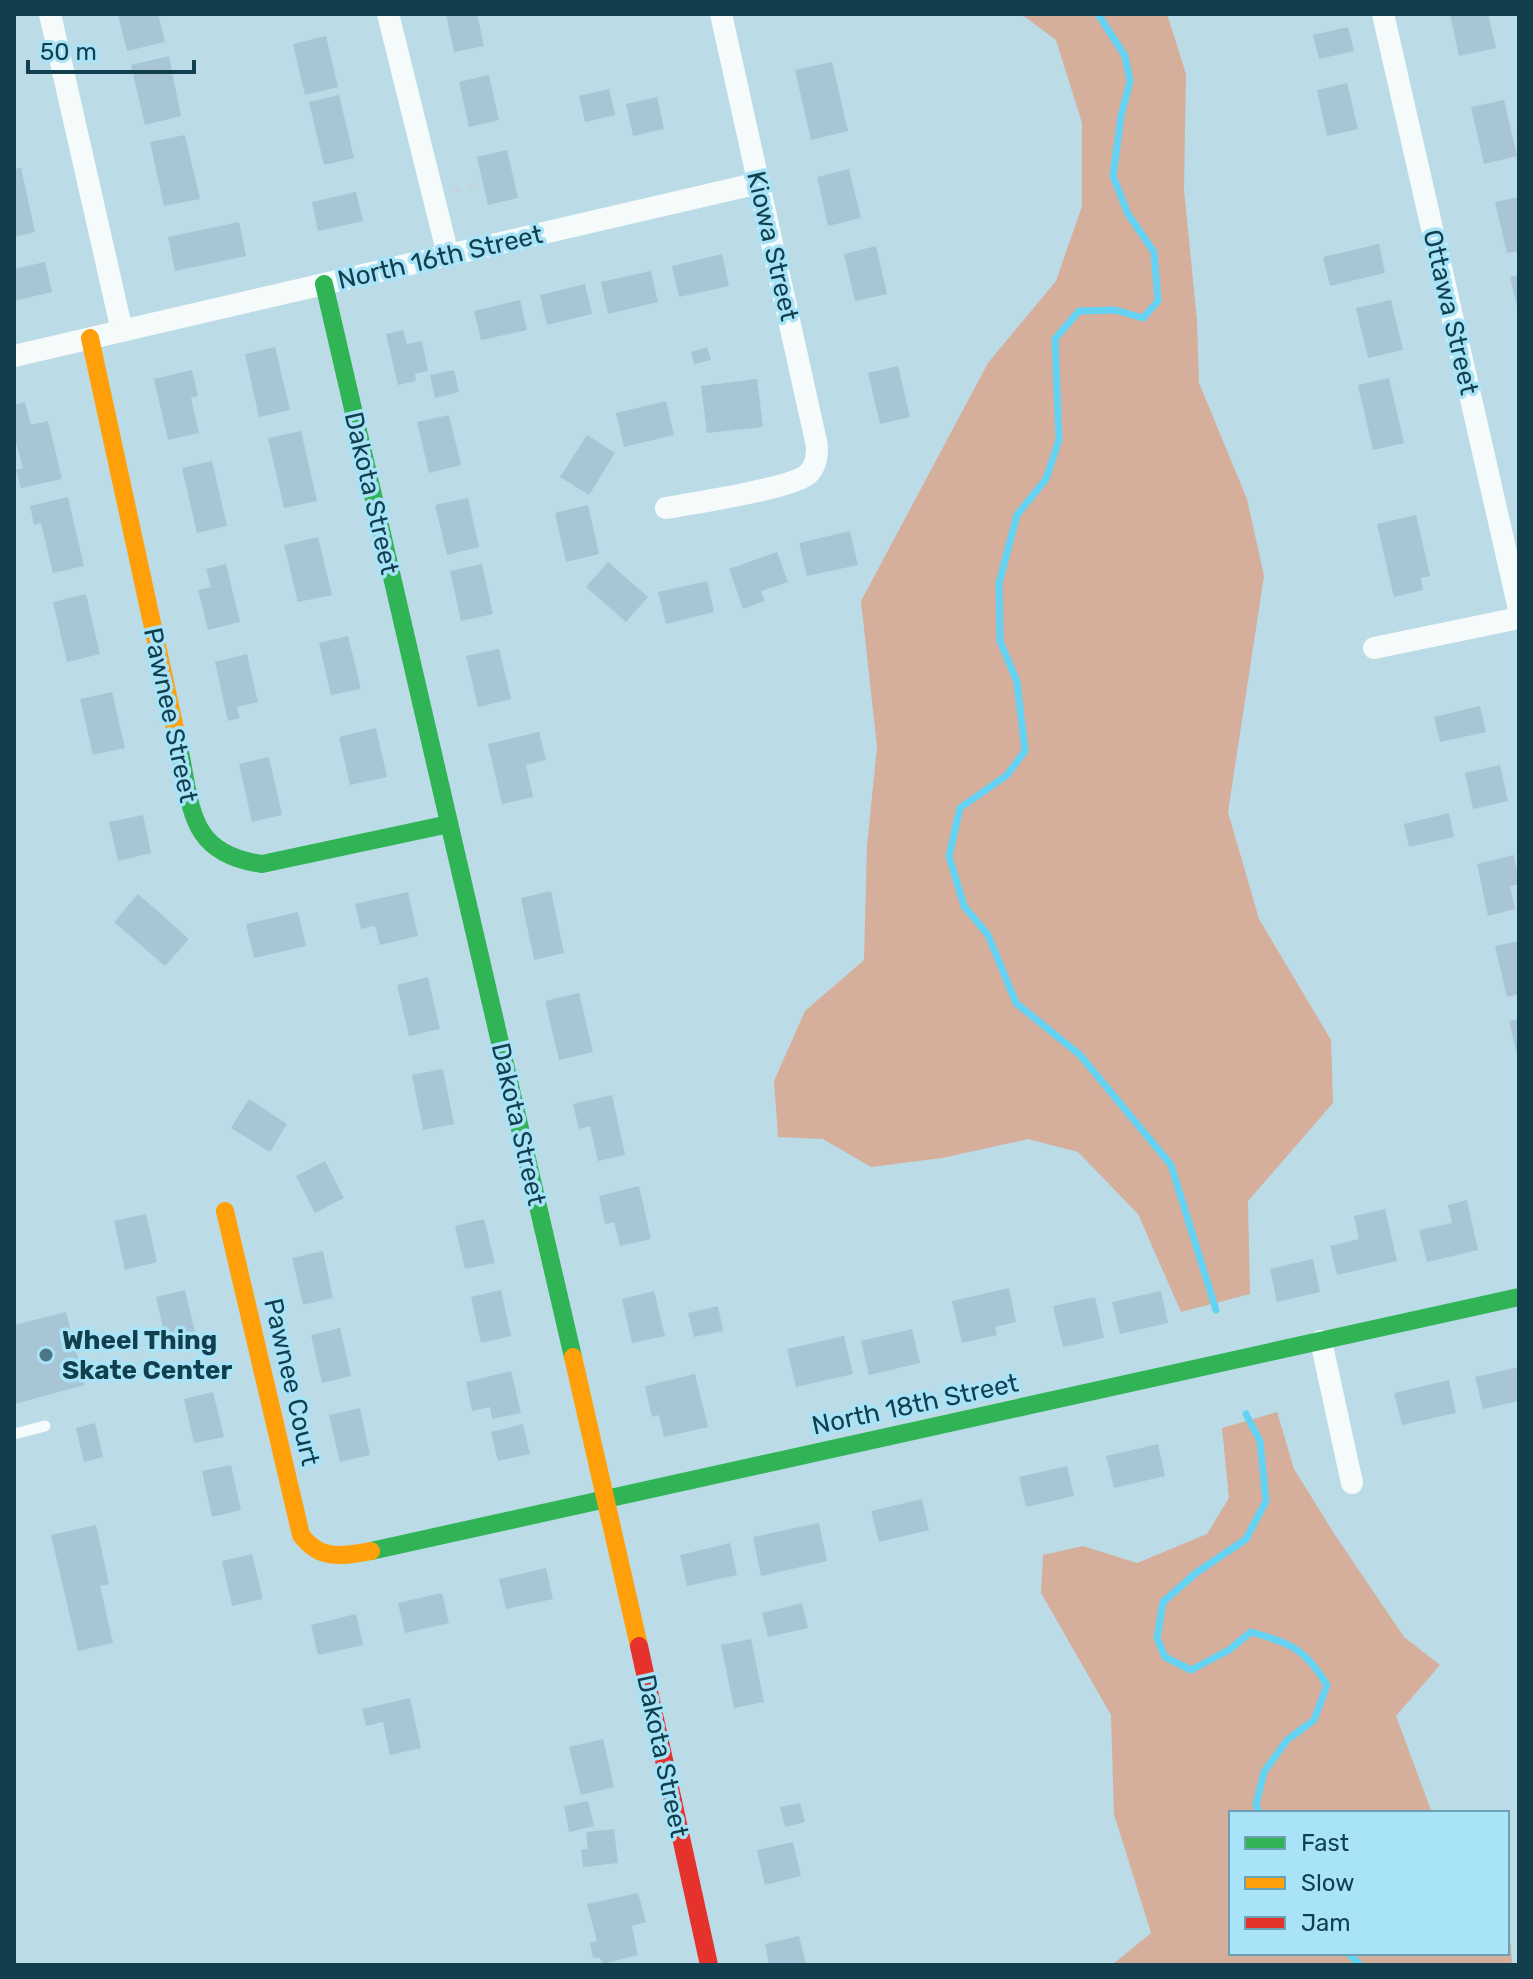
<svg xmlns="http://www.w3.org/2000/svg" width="1533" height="1979" font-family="Rubik,sans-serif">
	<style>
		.green { fill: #d6ae9c }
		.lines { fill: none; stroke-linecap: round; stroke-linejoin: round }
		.stream { stroke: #64d2f3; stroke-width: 7 }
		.building { fill: #a8c5d5 }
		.path { stroke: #c7d2d7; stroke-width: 4; stroke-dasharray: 6 6; stroke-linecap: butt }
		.lane { stroke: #f5fafb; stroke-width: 11 }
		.street { stroke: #f5fafb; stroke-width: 22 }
		.fast { stroke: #30b455; stroke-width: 18 }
		.slow { stroke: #ff9f0a; stroke-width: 18 }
		.jam { stroke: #e5322d; stroke-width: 18 }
		.poi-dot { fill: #4c7683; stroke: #a9e3f8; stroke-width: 3 }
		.labels { text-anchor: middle; stroke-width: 7; stroke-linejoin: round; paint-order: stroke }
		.street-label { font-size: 26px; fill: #113f4e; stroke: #a9e3f8 }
		.poi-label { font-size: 26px; font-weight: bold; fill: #113f4e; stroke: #a9e3f8; text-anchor: start }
	</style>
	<rect width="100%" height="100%" fill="#bbdbe6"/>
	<g class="green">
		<polygon points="1021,14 1167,14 1186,74 1184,189 1197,321 1199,383 1247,499 1264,576 1228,812 1259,919 1331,1040 1333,1103 1248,1201 1250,1294 1181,1312 1138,1214 1078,1152 1028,1139 942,1158 871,1167 823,1139 778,1137 774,1081 805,1011 864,960 867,846 877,747 861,601 988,363 1056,281 1082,206 1082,123 1056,40"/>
		<polygon points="1277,1412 1294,1469 1335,1535 1404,1637 1440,1665 1396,1716 1432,1813 1231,1813 1231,1953 1507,1953 1507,1938 1511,1945 1512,1965 1112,1965 1151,1933 1114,1814 1111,1715 1041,1593 1043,1555 1083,1546 1137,1563 1207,1534 1229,1498 1222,1428"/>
	</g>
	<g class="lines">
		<g class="stream">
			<polyline points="1098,14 1125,56 1130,81 1121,116 1113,176 1128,214 1154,252 1158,301 1143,318 1115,310 1079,311 1055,339 1059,440 1046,479 1017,515 999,583 1000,641 1017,682 1025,751 1007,775 960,808 949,856 964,906 988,935 1016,1003 1080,1055 1171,1165 1216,1310"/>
			<path d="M1246,1414L1260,1441L1266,1501L1246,1539L1196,1573L1163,1602L1157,1638L1165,1657L1191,1670L1229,1650L1251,1632C1291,1643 1305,1649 1327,1685L1314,1720L1287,1740L1264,1772L1256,1805L1259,1813"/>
			<polyline points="1348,1953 1360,1965"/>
		</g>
	</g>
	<g class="building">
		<polygon points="118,14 158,14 165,42 127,51"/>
		<polygon points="446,14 477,14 484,46 454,52"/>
		<polygon points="1450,14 1488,14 1496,48 1459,56"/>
		<polygon points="1348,27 1354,51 1319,59 1313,35"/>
		<polygon points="326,36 338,87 305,95 293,44"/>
		<polygon points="169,56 181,116 145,125 131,65"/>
		<polygon points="832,62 848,131 811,140 795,70"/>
		<polygon points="489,75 499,120 469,127 459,82"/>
		<polygon points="1347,83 1358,129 1327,136 1317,90"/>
		<polygon points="609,89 615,115 585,122 579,96"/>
		<polygon points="339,95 354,158 324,165 309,102"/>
		<polygon points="657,97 664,129 633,136 626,104"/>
		<polygon points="1504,100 1517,156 1484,164 1471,107"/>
		<polygon points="185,135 200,199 164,206 150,142"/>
		<polygon points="507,150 518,198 488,205 477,157"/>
		<polygon points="21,168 35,232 14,237 14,169"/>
		<polygon points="849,169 861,218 828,226 817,177"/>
		<polygon points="356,192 363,221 318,231 312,202"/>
		<polygon points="1519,197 1519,251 1507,253 1495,202"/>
		<polygon points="239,222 246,256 175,271 168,237"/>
		<polygon points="1379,244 1385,273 1330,286 1323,257"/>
		<polygon points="876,246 887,294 855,301 844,254"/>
		<polygon points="722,254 729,286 679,297 672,266"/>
		<polygon points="45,262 52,292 14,301 14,269"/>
		<polygon points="651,271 658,302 608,314 601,282"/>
		<polygon points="1519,275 1519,309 1518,309 1510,277"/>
		<polygon points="585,284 592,314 547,325 540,295"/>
		<polygon points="520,300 527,330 481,340 474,311"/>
		<polygon points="1391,300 1403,350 1368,358 1356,308"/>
		<polygon points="403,330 407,344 422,341 428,371 415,374 416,381 398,385 386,334"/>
		<polygon points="275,347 290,410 259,417 245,354"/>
		<polygon points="707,347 711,360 694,364 691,352"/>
		<polygon points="898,366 910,417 880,424 868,373"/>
		<polygon points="192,370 198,396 191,398 199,433 168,440 154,379"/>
		<polygon points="454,370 459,392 435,398 430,375"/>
		<polygon points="1389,378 1404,443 1373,450 1358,385"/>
		<polygon points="757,379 763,427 707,433 701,386"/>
		<polygon points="666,401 674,435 624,447 616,413"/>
		<polygon points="25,402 31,425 48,421 62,479 21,488 16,470 23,468 14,435 14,405"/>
		<polygon points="449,415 461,465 429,473 417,422"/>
		<polygon points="301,431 317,501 284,508 268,438"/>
		<polygon points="587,435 615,453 589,495 560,477"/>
		<polygon points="212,461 227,526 197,533 182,468"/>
		<polygon points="68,497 84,566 53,573 41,523 34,525 30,506"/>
		<polygon points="468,498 479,547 447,555 435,505"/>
		<polygon points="588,505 599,554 566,562 555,513"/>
		<polygon points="1416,515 1430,576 1421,578 1423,590 1394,597 1377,524"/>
		<polygon points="850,531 858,565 807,576 799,543"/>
		<polygon points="318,537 332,595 298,602 284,545"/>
		<polygon points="777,552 788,582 761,591 765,601 743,609 729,569"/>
		<polygon points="608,562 648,597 626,622 586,587"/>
		<polygon points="226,564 240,622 208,630 198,590 211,587 206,569"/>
		<polygon points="482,564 493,614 461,621 450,571"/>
		<polygon points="707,581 714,612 666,624 658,592"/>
		<polygon points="86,594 100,654 67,662 53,602"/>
		<polygon points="348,636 361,689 331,695 319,643"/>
		<polygon points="499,649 511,699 478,707 466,656"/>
		<polygon points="247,654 258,702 237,707 240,718 228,721 215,662"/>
		<polygon points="112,692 125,748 93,755 80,699"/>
		<polygon points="1480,706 1486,732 1440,742 1434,717"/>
		<polygon points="376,728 387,777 350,785 339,737"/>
		<polygon points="539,732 546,760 526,765 533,797 502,804 488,744"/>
		<polygon points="269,757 282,815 252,822 239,764"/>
		<polygon points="1500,765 1508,801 1473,809 1465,773"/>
		<polygon points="1449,813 1454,837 1409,847 1404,824"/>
		<polygon points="143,815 151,853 118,861 109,822"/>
		<polygon points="1514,855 1519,884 1510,886 1515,909 1488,916 1477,864"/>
		<polygon points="551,891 564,953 534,960 521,898"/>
		<polygon points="408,892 418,936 380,945 375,926 361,929 355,904"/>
		<polygon points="138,894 189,939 165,966 114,922"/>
		<polygon points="298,912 306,946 254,958 246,924"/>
		<polygon points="1519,941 1519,994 1507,997 1495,946"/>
		<polygon points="428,977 440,1029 409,1036 397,985"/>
		<polygon points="579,993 593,1052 559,1060 545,1001"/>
		<polygon points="1519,1019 1519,1057 1518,1058 1509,1021"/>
		<polygon points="443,1069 454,1124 423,1130 412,1075"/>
		<polygon points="612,1095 625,1155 598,1161 590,1126 579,1129 573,1104"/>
		<polygon points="249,1099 287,1124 270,1152 231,1128"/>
		<polygon points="325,1161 344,1198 315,1213 296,1176"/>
		<polygon points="639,1186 651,1239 620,1246 614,1222 605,1224 599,1196"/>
		<polygon points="1467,1200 1478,1250 1427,1262 1419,1230 1452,1223 1448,1205"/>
		<polygon points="1385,1209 1397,1261 1337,1275 1330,1246 1359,1239 1354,1216"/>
		<polygon points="146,1214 157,1262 125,1270 114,1221"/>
		<polygon points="484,1219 495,1263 465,1269 455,1226"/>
		<polygon points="323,1251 333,1298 303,1305 292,1258"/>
		<polygon points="1313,1259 1320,1292 1277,1302 1270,1269"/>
		<polygon points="1009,1288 1016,1322 995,1327 997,1335 962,1343 952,1301"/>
		<polygon points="185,1290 197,1341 168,1348 156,1297"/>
		<polygon points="501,1290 511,1336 481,1343 471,1297"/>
		<polygon points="654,1291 665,1336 632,1343 622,1299"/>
		<polygon points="1161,1291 1168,1323 1120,1334 1112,1302"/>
		<polygon points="1095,1297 1104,1338 1063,1347 1053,1306"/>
		<polygon points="718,1306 723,1331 694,1337 688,1313"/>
		<polygon points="66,1312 85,1385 14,1404 14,1325"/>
		<polygon points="340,1328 351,1376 322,1383 311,1335"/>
		<polygon points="912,1329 920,1363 869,1375 861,1341"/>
		<polygon points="844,1336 853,1374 796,1387 787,1349"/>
		<polygon points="1519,1367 1519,1401 1483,1409 1475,1377"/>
		<polygon points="511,1371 521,1413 492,1419 490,1407 472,1411 466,1382"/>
		<polygon points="695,1374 708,1427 664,1437 659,1415 652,1417 645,1386"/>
		<polygon points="1449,1380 1456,1413 1402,1425 1394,1393"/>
		<polygon points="213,1392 224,1437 194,1443 184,1399"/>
		<polygon points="360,1408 370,1455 340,1462 329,1415"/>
		<polygon points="95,1423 103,1457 84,1462 76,1428"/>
		<polygon points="523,1424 530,1454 498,1461 491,1432"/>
		<polygon points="1158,1444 1165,1476 1114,1488 1106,1456"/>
		<polygon points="231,1465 241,1510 212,1517 202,1471"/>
		<polygon points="1067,1466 1074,1496 1026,1507 1019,1477"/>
		<polygon points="922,1499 929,1530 879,1542 871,1511"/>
		<polygon points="819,1523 827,1561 761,1576 753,1537"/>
		<polygon points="96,1525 109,1584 100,1586 113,1643 78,1651 51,1535"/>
		<polygon points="730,1543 737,1575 687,1586 680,1555"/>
		<polygon points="252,1554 263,1599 232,1606 222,1561"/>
		<polygon points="546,1568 553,1599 506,1609 499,1579"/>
		<polygon points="442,1593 449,1623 405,1633 398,1603"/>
		<polygon points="802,1603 808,1628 768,1637 762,1613"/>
		<polygon points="356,1614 363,1645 318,1655 311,1625"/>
		<polygon points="751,1639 764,1702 734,1708 721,1645"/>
		<polygon points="410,1698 421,1748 390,1755 383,1722 366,1726 362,1709"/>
		<polygon points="603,1739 614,1787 581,1795 569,1747"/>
		<polygon points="588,1801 594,1826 569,1832 564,1806"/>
		<polygon points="800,1803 805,1822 785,1827 780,1807"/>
		<polygon points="614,1829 618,1863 583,1867 581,1850 588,1849 586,1832"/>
		<polygon points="793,1842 801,1876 765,1885 757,1850"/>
		<polygon points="638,1893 646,1922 632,1926 638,1955 603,1964 600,1958 593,1958 590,1943 597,1941 587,1904"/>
		<polygon points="799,1936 806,1965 769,1965 765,1944"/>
	</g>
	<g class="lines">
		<polyline class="path" points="455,190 480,185"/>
		<polyline class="lane" points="14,1434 45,1426"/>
		<g class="street">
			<polyline points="50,14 122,331"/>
			<polyline points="388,14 448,255"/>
			<polyline points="1383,14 1519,609"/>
			<polyline points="14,356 759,183"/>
			<path d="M666,508C694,503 788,489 807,475C816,467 817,457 817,446L721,14"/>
			<polyline points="1374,648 1519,618"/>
			<polyline points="1321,1341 1352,1483"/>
		</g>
		<g class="fast">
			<polyline points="324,284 573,1357"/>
			<path d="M179,747C192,808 188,854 262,864L449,824"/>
			<polyline points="371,1551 1519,1297"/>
		</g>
		<g class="slow">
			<polyline points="90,338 179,747"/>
			<path d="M225,1211L301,1535C320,1561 342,1556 371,1551"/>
			<polyline points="573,1357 639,1646"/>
		</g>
		<polyline class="jam" points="639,1646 709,1965"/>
	</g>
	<circle class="poi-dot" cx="46" cy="1355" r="8"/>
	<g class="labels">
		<g class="street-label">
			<text transform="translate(773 246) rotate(77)" y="9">Kiowa Street</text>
			<text transform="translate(440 257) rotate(-13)" y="9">North 16th Street</text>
			<text transform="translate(1451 312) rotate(77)" y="9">Ottawa Street</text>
			<text transform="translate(372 493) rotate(77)" y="9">Dakota Street</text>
			<text transform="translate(171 715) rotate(78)" y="9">Pawnee Street</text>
			<text transform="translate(519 1124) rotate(77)" y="9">Dakota Street</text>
			<text transform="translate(292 1382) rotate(77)" y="9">Pawnee Court</text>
			<text transform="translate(915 1404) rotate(-12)" y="9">North 18th Street</text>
			<text transform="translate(663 1756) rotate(78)" y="9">Dakota Street</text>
		</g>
		<g class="poi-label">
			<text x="62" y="1349">Wheel Thing<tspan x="62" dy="30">Skate Center</tspan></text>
		</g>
	</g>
	<rect width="1533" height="1979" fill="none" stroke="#113f4e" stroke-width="32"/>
	<rect x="1229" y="1811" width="280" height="144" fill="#a9e3f8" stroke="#6ca1b4" stroke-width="2"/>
	<rect x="1245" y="1837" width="40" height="12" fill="#30b455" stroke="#6ca1b4" stroke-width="2"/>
	<text x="1301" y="1851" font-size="24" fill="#113f4e">Fast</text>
	<rect x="1245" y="1877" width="40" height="12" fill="#ff9f0a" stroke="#6ca1b4" stroke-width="2"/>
	<text x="1301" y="1891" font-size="24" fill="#113f4e">Slow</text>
	<rect x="1245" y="1917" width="40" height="12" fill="#e5322d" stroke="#6ca1b4" stroke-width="2"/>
	<text x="1301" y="1931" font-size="24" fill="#113f4e">Jam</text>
	<path d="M28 60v12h166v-12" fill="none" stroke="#113f4e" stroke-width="4"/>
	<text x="40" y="60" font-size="24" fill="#113f4e" stroke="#a9e3f8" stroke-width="6" paint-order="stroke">50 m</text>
</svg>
